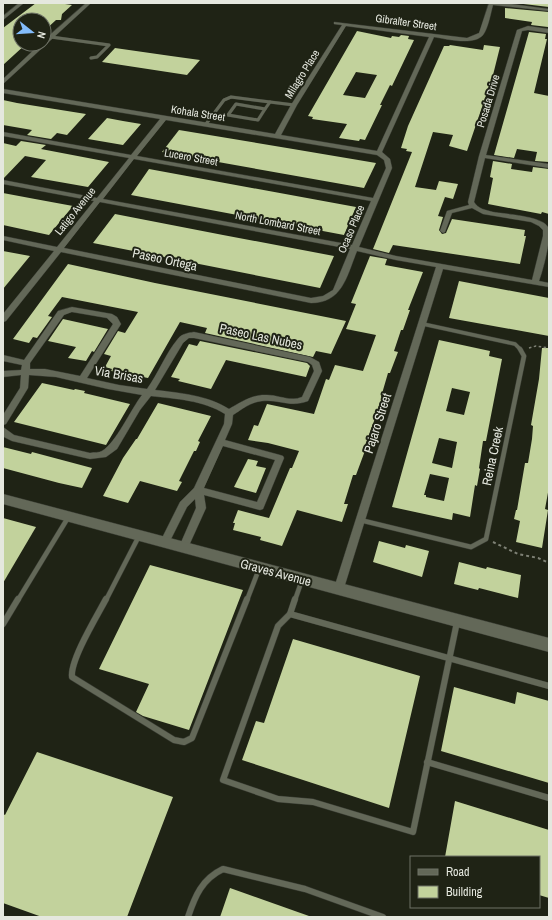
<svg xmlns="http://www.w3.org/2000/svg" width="552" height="920" font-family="'Archivo Narrow',sans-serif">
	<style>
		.building { fill: #c2d29c; fill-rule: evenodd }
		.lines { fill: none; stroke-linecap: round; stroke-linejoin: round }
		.lane-far3-casing { stroke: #393c33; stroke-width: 3.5 }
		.lane-far2-casing { stroke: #393c33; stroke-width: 4.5 }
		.lane-far1-casing { stroke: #393c33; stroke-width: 5.5 }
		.lane-casing { stroke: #393c33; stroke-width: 7 }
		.street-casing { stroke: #393c33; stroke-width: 1 }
		.secondary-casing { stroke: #393c33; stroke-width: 1 }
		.path-far1 { stroke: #7e8175; stroke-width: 1.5; stroke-dasharray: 2.5 2.5; stroke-linecap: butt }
		.path { stroke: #7e8175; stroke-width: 2; stroke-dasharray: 3 3; stroke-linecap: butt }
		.lane-far3 { stroke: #636858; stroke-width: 3 }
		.lane-far2 { stroke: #636858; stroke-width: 3.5 }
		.lane-far1 { stroke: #636858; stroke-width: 4.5 }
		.lane { stroke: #636858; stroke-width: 6 }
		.street { fill: #636858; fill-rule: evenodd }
		.secondary { fill: #636858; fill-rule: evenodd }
		.labels { text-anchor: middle; stroke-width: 4; stroke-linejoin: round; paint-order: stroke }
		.far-street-label { font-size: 11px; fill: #e5e8df; stroke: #1f2315 }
		.street-label { font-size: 13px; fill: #e5e8df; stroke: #1f2315 }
	</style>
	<rect width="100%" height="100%" fill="#1f2315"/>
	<g class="building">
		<polygon points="36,3 58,3 72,5 62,14 61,20 56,20 44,31 44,20 20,20 20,44 26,44 3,65 3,28"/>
		<polygon points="515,3 549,3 549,7"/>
		<polygon points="505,8 549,12 548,27 531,25 532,22 505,18"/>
		<path d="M357,31L391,38L392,36L399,37L401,35L409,36L408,39L414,40L392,86L390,85L380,105H382L365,140L360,139L359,141L339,138L347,124L312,119L313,117L308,116ZM356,72L377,75L365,98L343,95Z"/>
		<polygon points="529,32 546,34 545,39 547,39 534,93 549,96 549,162 535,161 537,152 517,149 514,158 494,155"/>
		<polygon points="450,45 483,50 484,45 500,47 493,75 467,151 449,146 453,135 433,132 415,187 436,190 439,181 458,184 453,199 445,197 438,216 443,217 439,230 442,234 446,233 452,219 525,230 524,236 526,236 520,264 393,245 389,253 373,249 412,152 406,151 407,149 401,148 408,126 444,46 449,46"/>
		<polygon points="115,48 171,56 200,60 187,75 102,62"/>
		<polygon points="3,100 17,103 86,114 67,135 57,133 51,139 27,135 32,130 3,125"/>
		<polygon points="107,118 123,121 141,124 123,145 88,139"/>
		<polygon points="179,130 293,149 376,163 364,188 162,152"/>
		<polygon points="21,141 46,145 41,149 109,162 88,187 31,177 46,160 25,156 3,179 3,143 16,146"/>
		<polygon points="493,161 512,164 511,169 532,172 533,167 549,169 549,214 542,212 541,214 488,204 493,178 490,177"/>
		<polygon points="149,169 252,188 356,207 344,235 131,195"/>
		<polygon points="3,193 35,199 73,206 49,235 3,225"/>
		<polygon points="115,214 223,235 334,256 320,288 93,243"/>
		<polygon points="3,251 30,256 3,289"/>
		<polygon points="370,256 387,259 385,265 423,272 408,310 410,310 403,330 401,330 394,351 398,352 390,373 388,373 381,397 383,397 364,448 366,448 356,475 353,475 344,504 348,504 342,522 297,510 282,546 260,540 261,537 233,530 235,523 233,523 238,510 269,518 290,468 292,468 299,451 268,443 248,440 254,425 258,426 267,404 314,414 326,379 329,380 335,365 363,371 376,335 346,329 356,304 351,303"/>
		<polygon points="68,264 155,283 346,321 331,354 316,351 313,357 205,333 207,328 180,322 148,378 111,371 112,369 105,367 111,356 104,354 118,331 125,333 138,312 62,297 48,316 52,317 37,338 33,337 29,343 13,339"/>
		<polygon points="459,281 549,298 549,336 449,318"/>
		<polygon points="63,319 108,329 94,352 92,351 86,361 68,358 76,347 48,341"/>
		<path d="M439,340L490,351L489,356L502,359L486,441H483L479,468L480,469L477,486L475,485L470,517L453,513L452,520L392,507ZM452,388L470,392L464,415L446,411ZM439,438L457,442L452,468L432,463ZM430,474L449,478L444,501L426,497V495H424Z"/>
		<polygon points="200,341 307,363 310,366 306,377 226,360 211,389 178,381 180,379 171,377 189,344 197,346"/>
		<polygon points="542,348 549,348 549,487 545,509 548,510 542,548 516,542 520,521 514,519 516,510 517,510 525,463 528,463 532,439 533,426 531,425 539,379"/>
		<polygon points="42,383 74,390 75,389 85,391 84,393 130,404 106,445 14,422"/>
		<polygon points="158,403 211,416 198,441 200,442 196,451 194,451 179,481 182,482 177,491 140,481 128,503 103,496 123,458 136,439 137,439"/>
		<polygon points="3,447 31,454 32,452 92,468 82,488 59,483 3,468"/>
		<polygon points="248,459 258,461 256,466 266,468 256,493 234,487"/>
		<polygon points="3,518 36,527 3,583"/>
		<polygon points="379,541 405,548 406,545 429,551 422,577 373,562"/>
		<polygon points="459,562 486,569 487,567 521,575 518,598 479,588 478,590 454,584"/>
		<polygon points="150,565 243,590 189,730 143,716 136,712 149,684 99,669"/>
		<polygon points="293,639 420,676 389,808 242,760 256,721 264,723"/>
		<polygon points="454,687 515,704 517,692 549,701 549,783 441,751"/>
		<polygon points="37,752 173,797 127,917 42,917 3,903 3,814 5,815"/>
		<polygon points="455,801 549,830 549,898 539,895 539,857 445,857"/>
		<polygon points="230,888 309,916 308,917 220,917"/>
	</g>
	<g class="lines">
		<g class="lane-far3-casing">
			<g id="lane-far3">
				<polyline points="51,37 109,45 97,57 91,58"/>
				<polygon points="236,104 265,109 258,120 228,115"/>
				<polyline points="265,109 270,102"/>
				<polyline points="206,124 224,100 231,97 294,105"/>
			</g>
		</g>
		<g class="lane-far2-casing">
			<polyline id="lane-far2" points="423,324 515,344 521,350"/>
		</g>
		<g class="lane-far1-casing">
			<g id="lane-far1">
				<polyline points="360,520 471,547 486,539 524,356 520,349"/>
				<polyline points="18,600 69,516"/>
				<polyline points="106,600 139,536"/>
				<polyline points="247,600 259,569"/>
				<polyline points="295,600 302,580"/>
			</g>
		</g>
		<g class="lane-casing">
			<g id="lane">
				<path d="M106,599C97,616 70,660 72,677L174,740L184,742L192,738L247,599"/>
				<polyline points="295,599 290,614 278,626 223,780 278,799 313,802 413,832 457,622"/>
				<polyline points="290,614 549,686"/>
				<polyline points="3,624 18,599"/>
				<polyline points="427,762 549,798"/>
				<path d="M188,917C195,896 202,879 223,869L305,889L383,917"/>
			</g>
		</g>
		<g class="street-casing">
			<g id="street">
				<polygon points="19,3 24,3 3,20 3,16"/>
				<polygon points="86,3 91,3 3,84 3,79 40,44 44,44 44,40"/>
				<path d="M489,3H504L549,9V11L493,5C491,12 488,29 483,35C474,46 446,39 434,37L382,152L390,159L392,168L359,247L396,256L532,280L543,236V230L539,226L531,222L483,214L472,208L452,213L445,232L443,233L440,231L447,211L469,205L468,202L479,156L517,30L528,26L549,29V33L528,30L522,31L486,155L549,164V168L485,158L474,202C478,209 486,210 493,212C505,214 542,216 548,227C552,237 543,270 539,281L549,283V287L443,269L344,588L343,591L339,592L335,591L334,588L436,267L396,260L357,251C347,275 343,303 311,303L61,252L6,321L3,322V314L54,251L3,240V236L57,247L94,201L3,184V180L97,198L129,158L3,136V132L131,155L160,119L3,93V89L275,134L291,105L342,25L334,24V22L467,38L479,33ZM346,26L429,37L377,151L281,135L297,105ZM166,120L377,155L384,160L386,168L373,198L137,156ZM134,159L371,201L352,245L103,199ZM100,202L350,249L333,290L323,296L311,298L64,248Z"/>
				<path d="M72,307L112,314L117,317L121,324L87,378L119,385L147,389C158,374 166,353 177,340C181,334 187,333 194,332L310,357L319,362L322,371L308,401C290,408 279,399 262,401C251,402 242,409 233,415L232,424L225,440L280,455L283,456L284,458L263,509L260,510L204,495L206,508L187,550L184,551L181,550L179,547L196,508L195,499L187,507L168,545L165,546L162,545L160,542L180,502L194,488L224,424L225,414C203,400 176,399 151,396L140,410L117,449L106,457L90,459L12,441L4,437L3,427L14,435L90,453C94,452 99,453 102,451C116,443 131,409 142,395L108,389L56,377L29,375L28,388L6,424L3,425V415L20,388L21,375L3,377V371L21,370L22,365L3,361V355L24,360L58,311ZM72,312L107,318L113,324L80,376L45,369H30V363L64,315ZM189,338H194L308,362L312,365L314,371L302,397C290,402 279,395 267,395C253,394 241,402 229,409C207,395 180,393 155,390L183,343ZM223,446L275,460L257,502L204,488Z"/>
			</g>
		</g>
		<g class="secondary-casing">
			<polygon id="secondary" points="3,494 549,638 549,652 3,504"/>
		</g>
		<polyline class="path-far1" points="529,348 536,346 549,348"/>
		<polyline class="path" points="493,542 518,554 538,558 549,563"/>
		<use href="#lane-far3" class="lane-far3"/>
		<use href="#lane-far2" class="lane-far2"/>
		<use href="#lane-far1" class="lane-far1"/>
		<use href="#lane" class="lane"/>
		<use href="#street" class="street"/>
		<use href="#secondary" class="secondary"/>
	</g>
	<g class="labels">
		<g class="far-street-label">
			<text transform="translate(406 22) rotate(8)" y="4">Gibralter Street</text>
			<text transform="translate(302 74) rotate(-58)" y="4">Milagro Place</text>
			<text transform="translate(488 101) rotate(-73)" y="4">Posada Drive</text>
			<text transform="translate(198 113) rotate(9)" y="4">Kohala Street</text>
			<text transform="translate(191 157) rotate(10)" y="4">Lucero Street</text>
			<text transform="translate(75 211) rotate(-51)" y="4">Latigo Avenue</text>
			<text transform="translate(278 223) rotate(11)" y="4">North Lombard Street</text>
			<text transform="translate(351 229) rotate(-67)" y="4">Ocaso Place</text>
		</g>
		<g class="street-label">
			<text transform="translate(165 259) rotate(12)" y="5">Paseo Ortega</text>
			<text transform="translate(261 336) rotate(12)" y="5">Paseo Las Nubes</text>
			<text transform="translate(119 374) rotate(10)" y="5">Via Brisas</text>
			<text transform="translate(377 423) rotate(-72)" y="5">Pajaro Street</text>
			<text transform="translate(492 456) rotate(-78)" y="5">Reina Creek</text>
			<text transform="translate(276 572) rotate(15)" y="5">Graves Avenue</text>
		</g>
	</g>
	<rect width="552" height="920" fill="none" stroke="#e5e8df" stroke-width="8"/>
	<rect x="410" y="856" width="130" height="52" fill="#1f2315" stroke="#6e7266"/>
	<rect x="418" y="869" width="20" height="6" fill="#636858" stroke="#6e7266"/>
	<text x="446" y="876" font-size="12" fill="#e5e8df">Road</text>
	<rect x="418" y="886" width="20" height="12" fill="#c2d29c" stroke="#6e7266"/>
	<text x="446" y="896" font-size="12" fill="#e5e8df">Building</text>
	<g transform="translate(32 32) rotate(107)"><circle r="19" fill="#1f2315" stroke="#6e7266"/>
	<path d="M0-3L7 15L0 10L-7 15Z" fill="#83bcfb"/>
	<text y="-6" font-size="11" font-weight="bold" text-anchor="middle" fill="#e5e8df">N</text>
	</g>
</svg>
